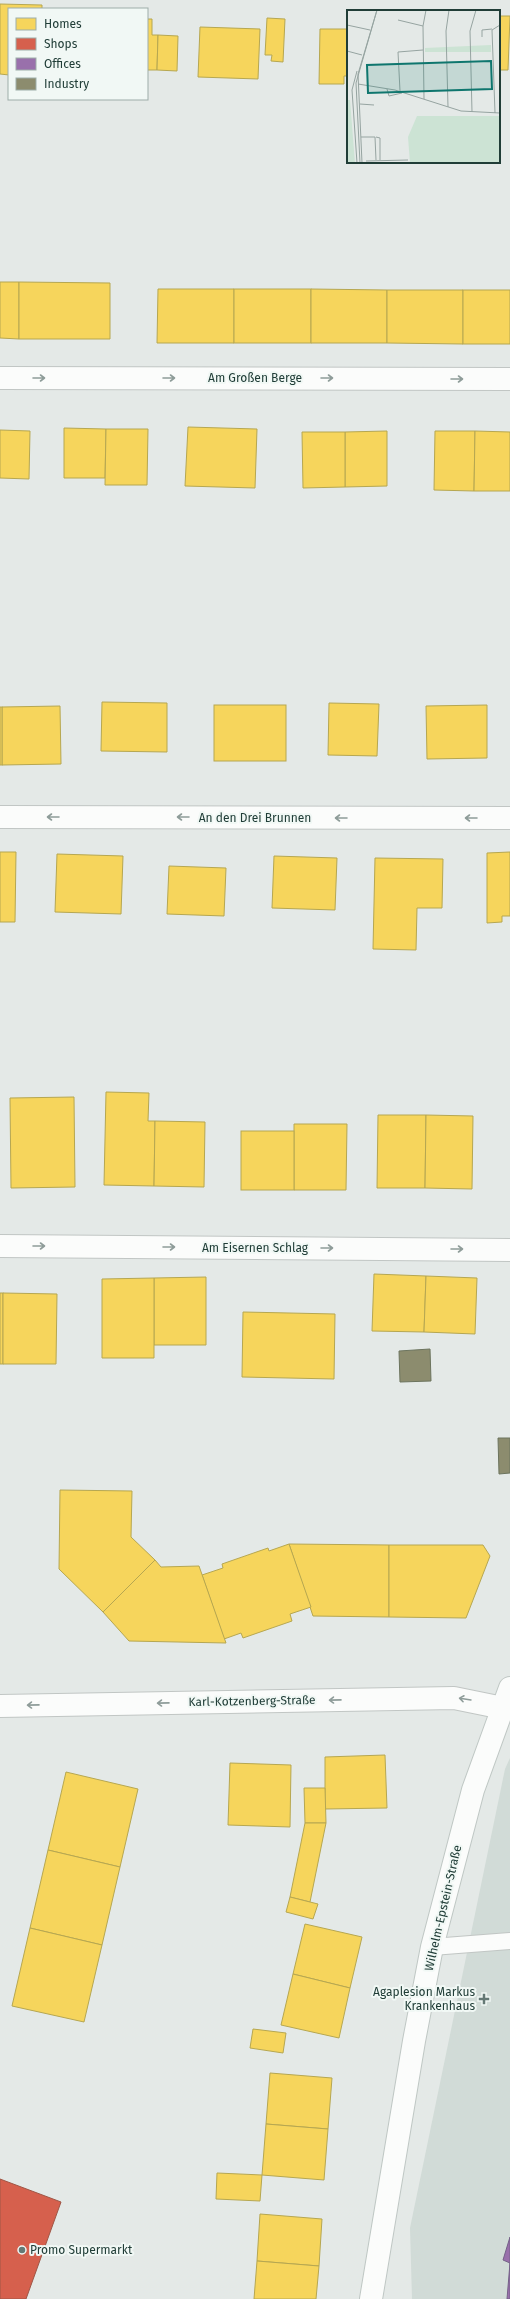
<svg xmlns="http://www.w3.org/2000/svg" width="510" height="2299" font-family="'Fira Sans',sans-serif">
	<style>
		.built { fill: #d1dbd7 }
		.homes { fill: #f6d55c; stroke: #b6a751 }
		.shops { fill: #d6604d; stroke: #9f5646 }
		.offices { fill: #9970ab; stroke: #756188 }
		.industry { fill: #8c8c6e; stroke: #6c745e }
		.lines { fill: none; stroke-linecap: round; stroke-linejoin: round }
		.lane-casing { stroke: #c1c6c4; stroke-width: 18 }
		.street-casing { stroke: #c1c6c4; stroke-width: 24 }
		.secondary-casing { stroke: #bfc7c4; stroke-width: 24 }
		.lane { stroke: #fbfcfb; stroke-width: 16 }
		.street { stroke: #fbfcfb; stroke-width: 22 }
		.secondary { stroke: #fbfcfb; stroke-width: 22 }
		.oneway { stroke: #8e9c99 }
		.poi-dot { fill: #657975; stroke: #f1f8f5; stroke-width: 1.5 }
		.labels { text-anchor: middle; stroke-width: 4; stroke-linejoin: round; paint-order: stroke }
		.street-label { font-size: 12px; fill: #203d37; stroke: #f1f8f5 }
		.poi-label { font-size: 12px; fill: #203d37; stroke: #f1f8f5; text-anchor: end }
		.inset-road { fill: none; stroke: #96a4a1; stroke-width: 1 }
		.view { fill: #0f766e; fill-opacity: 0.15; stroke: #0f766e; stroke-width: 2 }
		.inset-edge { fill: none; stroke: #203d37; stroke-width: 2 }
	</style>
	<rect width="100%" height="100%" fill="#e4e9e7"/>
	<polygon class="built" points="510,1758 510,2299 412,2299 410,2228 505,1769"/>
	<g class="homes">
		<polygon points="0,4 42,5 42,9 9,9 9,75 0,74"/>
		<polygon points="499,16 510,16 508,70 499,70"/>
		<polygon points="267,18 285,19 283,62 271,61 272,55 265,55"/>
		<polygon points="147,19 152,19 152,35 158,35 157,70 147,70"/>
		<polygon points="200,27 260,29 258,79 198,77"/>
		<polygon points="320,29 348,29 348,76 344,76 344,84 319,84"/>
		<polygon points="158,35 178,36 177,71 157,70"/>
		<polygon points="0,282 19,282 19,339 0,338"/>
		<polygon points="19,282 110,283 110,339 19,339"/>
		<polygon points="158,289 234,289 234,343 157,343"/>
		<rect x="234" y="289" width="77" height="54"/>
		<polygon points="311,289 387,290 387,343 311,343"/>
		<polygon points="387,290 463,290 463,344 387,343"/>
		<rect x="463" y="290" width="47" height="54"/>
		<polygon points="188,427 257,429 255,488 185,486"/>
		<polygon points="64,428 106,429 105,478 64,478"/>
		<polygon points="106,429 148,429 147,485 105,485"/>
		<polygon points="0,430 30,431 29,479 0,478"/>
		<polygon points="387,431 387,486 345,487 345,432"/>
		<polygon points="435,431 475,431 474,491 434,490"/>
		<polygon points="475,431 510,432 510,491 474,491"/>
		<polygon points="302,432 345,432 345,487 303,488"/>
		<polygon points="102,702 167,703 167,752 101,751"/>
		<polygon points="329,703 379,704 377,756 328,755"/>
		<rect x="214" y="705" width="72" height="56"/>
		<polygon points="487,705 487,758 427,759 426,706"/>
		<polygon points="60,706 61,764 2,765 2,707"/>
		<rect x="0" y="707" width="2" height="58"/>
		<polygon points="0,852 16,852 15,922 0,922"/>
		<polygon points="510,852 510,916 502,916 502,922 487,923 487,853"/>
		<polygon points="57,854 123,856 121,914 55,912"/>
		<polygon points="274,856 337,858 335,910 272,908"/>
		<polygon points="375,858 443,859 442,908 417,908 416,950 373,949"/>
		<polygon points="169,866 226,868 224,916 167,914"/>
		<polygon points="106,1092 149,1093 148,1121 155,1121 154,1186 104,1185"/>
		<polygon points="74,1097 75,1187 11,1188 10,1098"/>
		<polygon points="378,1115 426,1115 425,1188 377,1188"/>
		<polygon points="426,1115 473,1116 472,1189 425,1188"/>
		<polygon points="155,1121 205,1122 204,1187 154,1186"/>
		<polygon points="294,1124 347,1124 346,1190 294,1190"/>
		<rect x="241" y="1131" width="53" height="59"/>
		<polygon points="374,1274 426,1276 424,1332 372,1331"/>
		<polygon points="426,1276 477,1278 475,1334 424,1332"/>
		<polygon points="206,1277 206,1345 154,1345 154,1278"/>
		<polygon points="154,1278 154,1358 102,1358 102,1279"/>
		<rect x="0" y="1293" width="3" height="71"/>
		<polygon points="3,1293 57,1294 56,1364 3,1364"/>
		<polygon points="243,1312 335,1314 334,1379 242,1377"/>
		<polygon points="60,1490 132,1491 131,1537 155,1560 103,1612 59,1569"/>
		<polygon points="289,1544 389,1545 389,1617 313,1616"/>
		<polygon points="289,1544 311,1607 290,1614 292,1621 243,1638 241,1633 224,1639 202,1575 223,1568 222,1564 268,1548 269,1551"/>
		<polygon points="389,1545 483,1545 490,1556 466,1618 389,1617"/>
		<polygon points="155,1560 161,1567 199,1566 226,1643 129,1641 103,1612"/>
		<polygon points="385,1755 387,1808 325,1809 325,1757"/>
		<polygon points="230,1763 291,1765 290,1827 228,1825"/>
		<polygon points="66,1772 138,1789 120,1867 48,1850"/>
		<polygon points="304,1788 325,1788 326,1823 305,1823"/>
		<polygon points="305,1823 326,1823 310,1902 290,1897"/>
		<polygon points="48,1850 120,1867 102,1945 30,1928"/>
		<polygon points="290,1897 318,1904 313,1919 286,1912"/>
		<polygon points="305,1924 362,1937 350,1988 293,1974"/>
		<polygon points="30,1928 102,1945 84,2022 12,2006"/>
		<polygon points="293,1974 350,1988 339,2038 281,2025"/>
		<polygon points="253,2029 286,2033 283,2053 250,2048"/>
		<polygon points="270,2073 332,2078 328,2129 266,2124"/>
		<polygon points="266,2124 328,2129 324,2180 262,2175"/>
		<polygon points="217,2173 262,2175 260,2201 216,2199"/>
		<polygon points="260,2214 322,2219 319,2266 257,2261"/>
		<polygon points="257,2261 319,2266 316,2299 254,2299"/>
	</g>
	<polygon class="shops" points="0,2179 61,2202 26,2299 0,2299"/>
	<polygon class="offices" points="510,2237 510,2299 507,2299 510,2263 503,2260"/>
	<g class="industry">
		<polygon points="430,1349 431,1381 400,1382 399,1351"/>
		<polygon points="498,1438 510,1438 510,1473 499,1474"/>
	</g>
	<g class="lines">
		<g class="lane-casing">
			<polyline id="lane" points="432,1947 510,1941"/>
		</g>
		<g class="street-casing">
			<g id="street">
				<polyline points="0,378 510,379"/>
				<polyline points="0,817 510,818"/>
				<polyline points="0,1246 510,1250"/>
				<polyline points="0,1706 454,1698 503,1708"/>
			</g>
		</g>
		<g class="secondary-casing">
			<polyline id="secondary" points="371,2299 414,2041 432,1947 473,1790 510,1688"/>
		</g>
		<use href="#lane" class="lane"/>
		<use href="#street" class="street"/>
		<use href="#secondary" class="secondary"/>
	</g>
	<defs><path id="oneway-shaft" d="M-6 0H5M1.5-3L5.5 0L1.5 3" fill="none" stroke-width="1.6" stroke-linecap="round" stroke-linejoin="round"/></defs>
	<g class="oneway">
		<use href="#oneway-shaft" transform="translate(39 378)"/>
		<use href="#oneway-shaft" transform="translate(169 378)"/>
		<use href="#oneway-shaft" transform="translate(327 378)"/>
		<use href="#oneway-shaft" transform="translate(457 379)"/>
		<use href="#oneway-shaft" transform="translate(53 817) rotate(-180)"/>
		<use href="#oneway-shaft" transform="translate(183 817) rotate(-180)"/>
		<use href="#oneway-shaft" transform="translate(341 818) rotate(-180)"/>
		<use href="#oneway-shaft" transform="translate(471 818) rotate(-180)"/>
		<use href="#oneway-shaft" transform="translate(39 1246)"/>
		<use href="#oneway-shaft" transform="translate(169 1247)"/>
		<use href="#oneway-shaft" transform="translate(327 1248)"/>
		<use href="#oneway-shaft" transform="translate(457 1249)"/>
		<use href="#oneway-shaft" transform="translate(465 1699) rotate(-171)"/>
		<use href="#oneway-shaft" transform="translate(335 1700) rotate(179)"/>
		<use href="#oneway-shaft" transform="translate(163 1703) rotate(179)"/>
		<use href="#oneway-shaft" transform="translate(33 1705) rotate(179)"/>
	</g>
	<g class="poi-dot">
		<path d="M482 1993h4v4h4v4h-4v4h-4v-4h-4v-4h4z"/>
		<circle cx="22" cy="2250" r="4"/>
	</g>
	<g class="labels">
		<g class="street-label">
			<text x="255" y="382">Am Großen Berge</text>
			<text x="255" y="822">An den Drei Brunnen</text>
			<text x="255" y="1252">Am Eisernen Schlag</text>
			<text transform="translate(252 1701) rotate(-1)" y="4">Karl-Kotzenberg-Straße</text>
			<text transform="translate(443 1908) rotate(-77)" y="4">Wilhelm-Epstein-Straße</text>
		</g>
		<g class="poi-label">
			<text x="475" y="1996">Agaplesion Markus<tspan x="475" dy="14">Krankenhaus</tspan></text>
			<text x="30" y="2254" text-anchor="start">Promo Supermarkt</text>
		</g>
	</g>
	<g transform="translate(347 10)">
		<rect width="153" height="153" fill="#e4e9e7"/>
		<path d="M144,35V42H78V38ZM0,90H3L8,153H0ZM70,106H153V153H63L61,127Z" fill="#cce3d4"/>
		<path class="inset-road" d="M51,10L76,16M0,15L23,20M135,27V20L145,19M0,41L15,45M11,74L48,80L114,101L153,103M40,79L42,86L55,83M53,81L51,42L76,40M77,89L76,16L79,0M13,94L27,95M101,97L99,21L102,0M125,102L123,21L129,0M148,103L145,20L153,15M14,127H28L29,150M29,127L33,128V150M19,151L61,150M10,153L5,80L10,61M13,153L9,73L30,0M15,153L11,64L30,0"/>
		<path class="view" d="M144,51L145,79L21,83L20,55Z"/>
		<rect width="153" height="153" class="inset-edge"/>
	</g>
	<rect x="8" y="8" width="140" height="92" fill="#f1f8f5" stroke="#9dada9"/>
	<rect x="16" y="18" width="20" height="12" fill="#f6d55c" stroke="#9dada9"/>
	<text x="44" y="28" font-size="12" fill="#203d37">Homes</text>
	<rect x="16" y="38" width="20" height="12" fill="#d6604d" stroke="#9dada9"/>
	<text x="44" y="48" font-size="12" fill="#203d37">Shops</text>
	<rect x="16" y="58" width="20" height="12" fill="#9970ab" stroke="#9dada9"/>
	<text x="44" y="68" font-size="12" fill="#203d37">Offices</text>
	<rect x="16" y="78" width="20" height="12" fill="#8c8c6e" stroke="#9dada9"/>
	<text x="44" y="88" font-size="12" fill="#203d37">Industry</text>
</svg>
